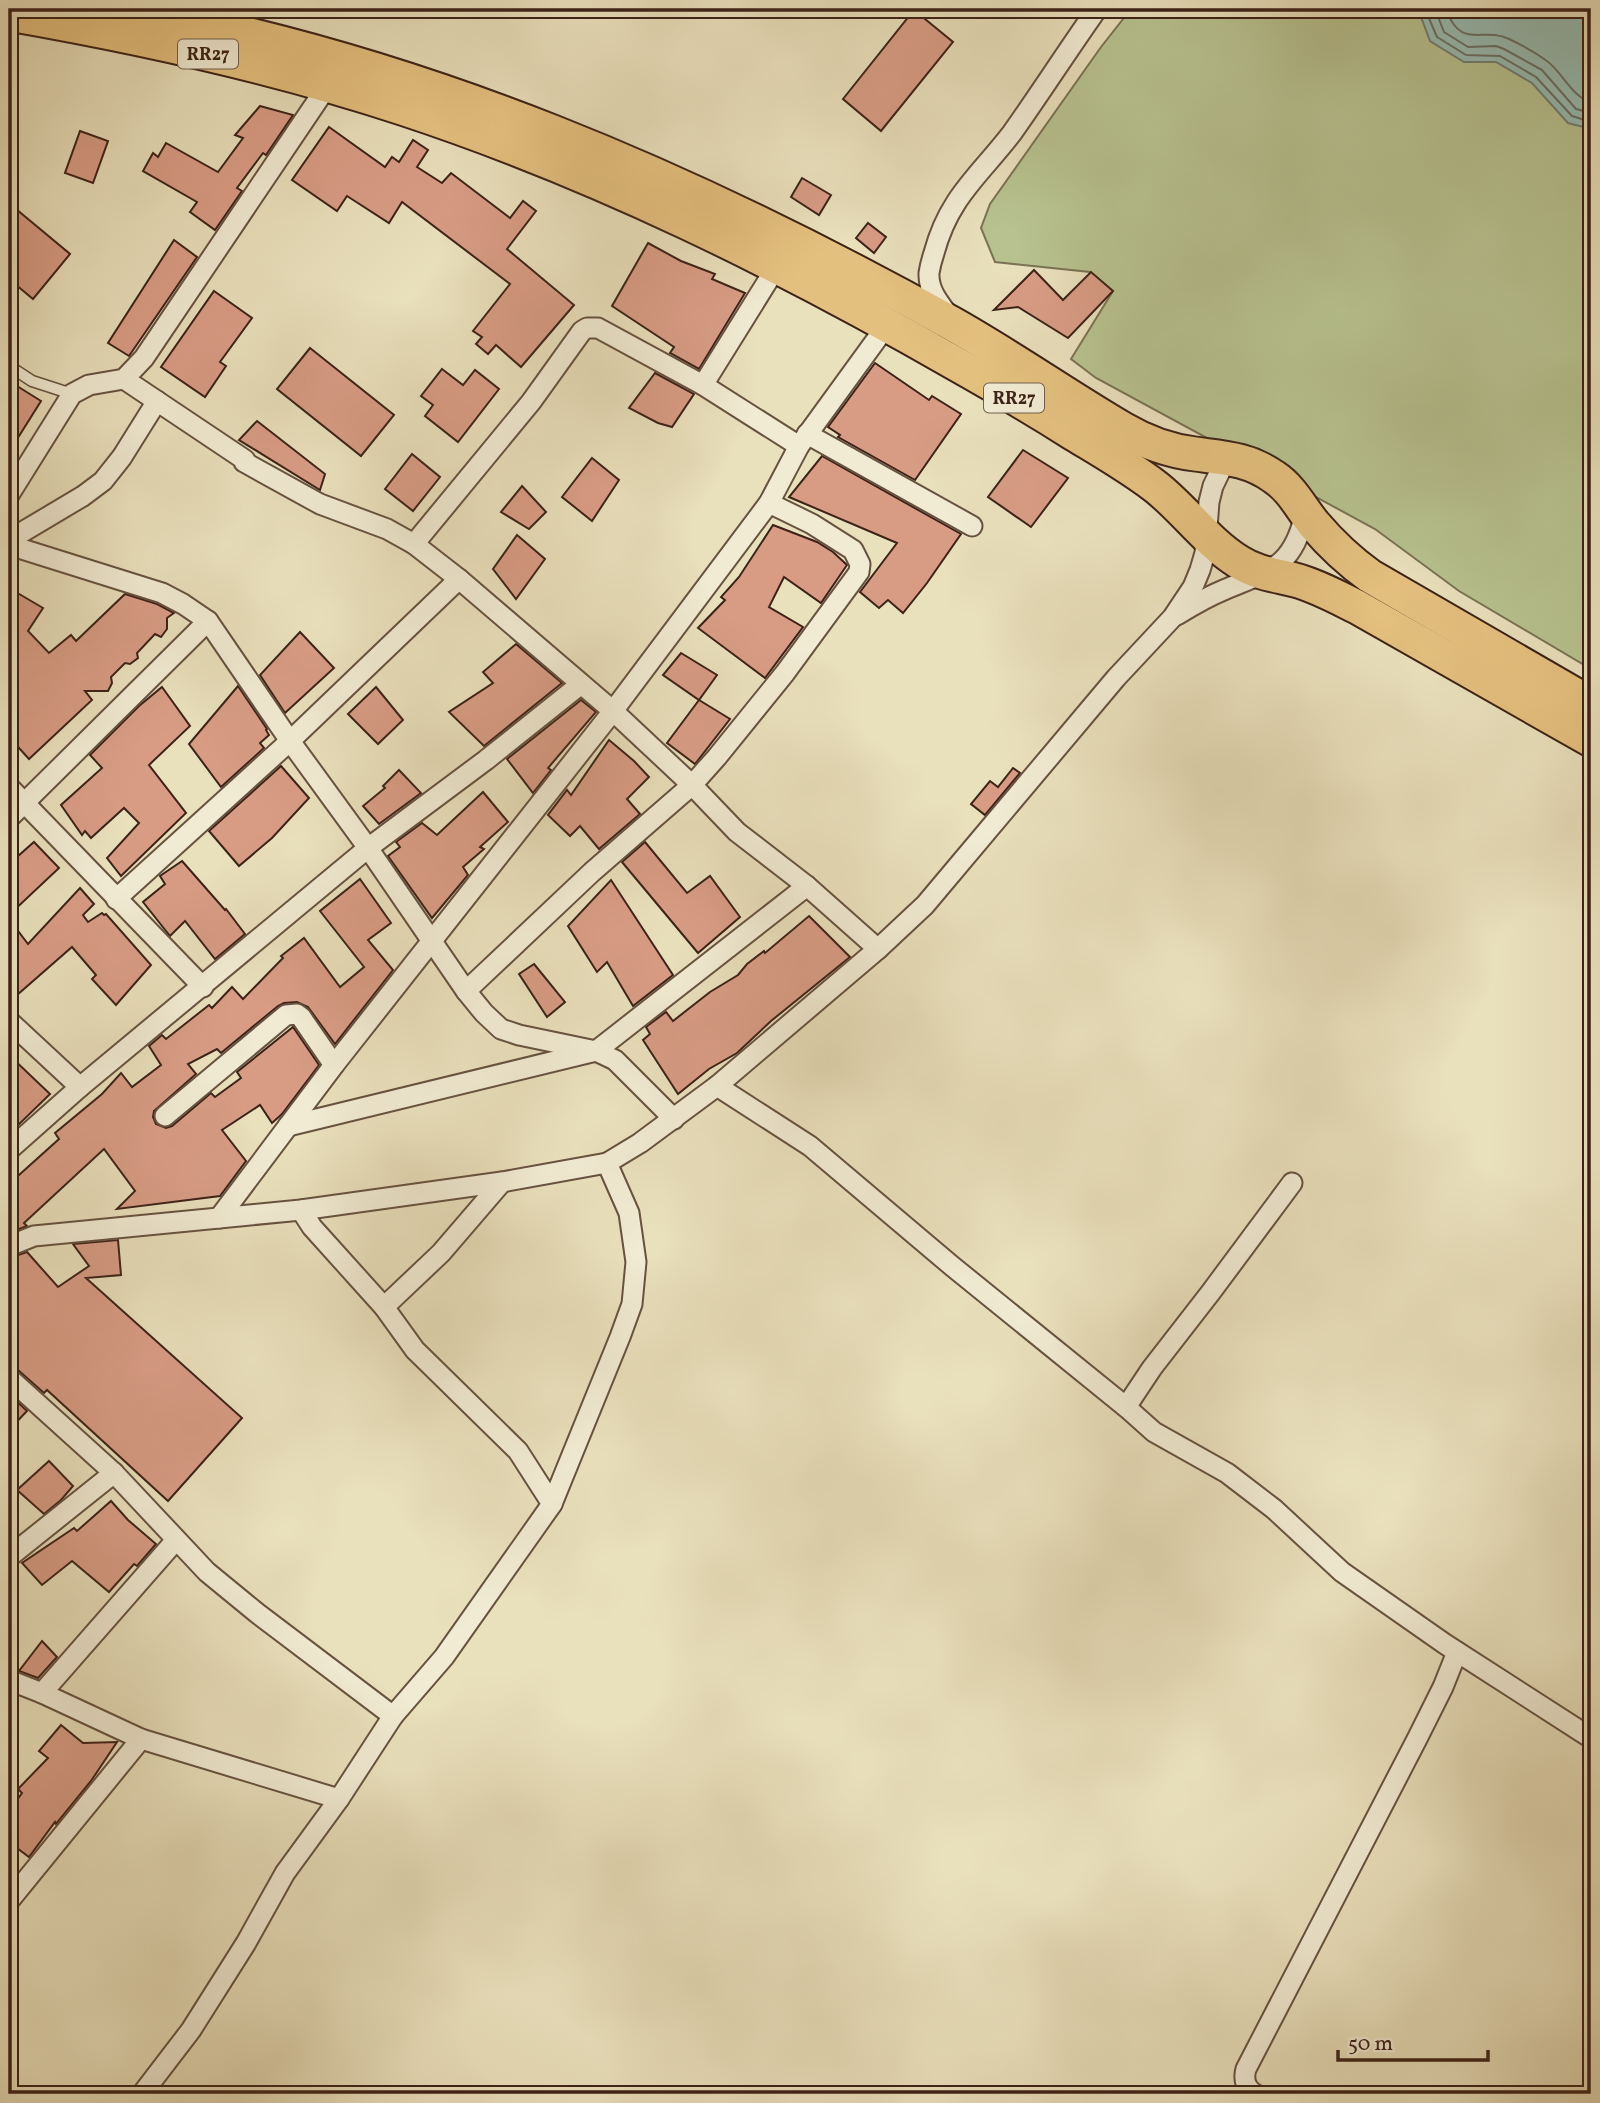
<svg xmlns="http://www.w3.org/2000/svg" width="1600" height="2103" font-family="Vollkorn,serif">
	<style>
		.green { fill: #b7c290; stroke: #7a7254; stroke-width: 2 }
		.water { fill: #97bdb4; stroke: #737f75; stroke-width: 2 }
		.lines { fill: none; stroke-linecap: round; stroke-linejoin: round }
		.shore { stroke: #6a7066; stroke-width: 2 }
		.building { fill: #d89c85; stroke: #3c2217; stroke-width: 2 }
		.lane-casing { stroke: #675240; stroke-width: 13 }
		.street-casing { stroke: #675240; stroke-width: 23 }
		.highway-casing { stroke: #3c2217; stroke-width: 37 }
		.lane { stroke: #f1ebd3; stroke-width: 10 }
		.street { stroke: #f1ebd3; stroke-width: 19 }
		.highway { stroke: #e4c07e; stroke-width: 33 }
		.labels { text-anchor: middle; stroke-width: 7; stroke-linejoin: round; paint-order: stroke }
		.shield { fill: #f1ebd3; stroke: #725e4f; stroke-width: 2 }
		.shield-label { font-size: 18px; font-weight: bold; fill: #3c2217 }
	</style>
	<rect width="100%" height="100%" fill="#e9e0bc"/>
	<filter id="stains"><feTurbulence type="fractalNoise" baseFrequency=".00286" numOctaves="4"/><feColorMatrix values="0 0 0 0 .2 0 0 0 0 .09 0 0 0 0 .02 0 0 0 .5 -.17"/></filter>
	<radialGradient id="worn" r=".72"><stop offset=".6" stop-color="#630" stop-opacity="0"/><stop offset="1" stop-color="#630" stop-opacity=".3"/></radialGradient>
	<polygon class="green" points="1131,9 1591,9 1591,669 1459,591 1375,529 1096,378 1071,359 1113,291 1090,272 995,262 981,228 990,204 1101,47"/>
	<polygon class="water" points="1418,9 1591,9 1591,129 1568,123 1532,83 1496,62 1464,62 1430,41"/>
	<g class="lines">
		<g class="shore">
			<polyline points="1425,9 1437,37 1466,55 1500,56 1536,77 1572,116 1591,122"/>
			<polyline points="1435,9 1444,32 1468,47 1496,46 1504,49 1542,70 1576,109 1591,113"/>
			<path d="M1446,9C1461,51 1482,26 1509,39C1522,45 1536,53 1547,61C1563,73 1572,97 1591,102"/>
		</g>
	</g>
	<g class="building">
		<polygon points="914,10 953,42 881,131 843,99"/>
		<polygon points="260,106 293,115 266,155 263,153 237,188 242,191 215,230 190,212 197,202 143,171 153,153 158,157 166,143 218,172 243,138 235,135"/>
		<polygon points="329,127 385,167 392,157 399,162 413,140 428,150 417,167 442,183 451,173 510,218 523,201 536,211 507,249 574,305 521,367 496,345 488,354 476,344 482,337 473,331 510,284 402,202 389,223 347,196 337,211 292,180"/>
		<polygon points="80,131 108,141 93,183 65,173"/>
		<polygon points="802,178 831,195 819,215 791,197"/>
		<polygon points="16,209 70,254 33,299 9,279 9,217"/>
		<polygon points="868,223 886,237 874,253 856,238"/>
		<polygon points="174,240 197,257 129,356 108,343"/>
		<polygon points="648,243 681,261 715,274 712,279 745,293 699,369 670,353 674,347 612,306"/>
		<polygon points="1034,270 1063,300 1091,272 1113,291 1068,338 1018,307 994,310"/>
		<polygon points="214,291 252,318 220,362 226,366 205,397 161,367"/>
		<polygon points="310,348 394,415 361,456 277,389"/>
		<polygon points="875,363 929,400 932,396 961,414 915,480 838,437 840,435 828,427"/>
		<polygon points="442,369 463,385 475,370 499,389 458,442 425,416 433,405 421,396"/>
		<polygon points="655,373 694,394 672,427 658,423 629,408"/>
		<polygon points="9,381 41,401 9,452"/>
		<polygon points="257,421 325,474 320,490 239,440"/>
		<polygon points="1023,450 1068,478 1031,527 988,497"/>
		<polygon points="412,454 440,477 413,511 385,489"/>
		<polygon points="822,456 961,534 927,583 903,613 888,600 879,608 860,592 897,543 789,497"/>
		<polygon points="592,458 619,480 592,521 562,497"/>
		<polygon points="522,486 546,512 529,529 501,512"/>
		<polygon points="773,525 817,542 833,552 847,565 821,603 784,577 769,607 803,627 765,678 698,628 725,600 721,597 739,577"/>
		<polygon points="517,535 545,559 516,599 493,569"/>
		<polygon points="9,588 43,608 28,631 49,653 71,635 76,641 125,594 157,604 174,613 167,618 167,629 161,637 155,634 137,653 138,658 130,664 125,663 111,677 112,683 108,691 85,691 92,700 29,759 9,737"/>
		<polygon points="300,632 334,668 285,713 260,675"/>
		<polygon points="516,644 562,683 484,746 449,712 493,683 483,672"/>
		<polygon points="681,653 717,675 699,700 663,675"/>
		<polygon points="238,686 267,729 266,730 269,735 260,743 264,748 221,787 189,744"/>
		<polygon points="162,687 190,726 149,765 186,813 121,876 107,858 139,823 124,808 91,838 85,831 82,835 61,805 102,768 90,755 139,706"/>
		<polygon points="376,687 403,720 378,744 348,714"/>
		<polygon points="581,700 596,712 548,768 551,770 533,793 507,759"/>
		<polygon points="699,700 730,719 695,764 667,743"/>
		<polygon points="609,740 634,761 649,777 627,799 640,814 599,849 580,826 570,836 548,815 567,790 571,795"/>
		<polygon points="281,766 309,798 272,838 239,866 209,831"/>
		<polygon points="1013,768 1020,773 985,815 971,804 990,781 998,787"/>
		<polygon points="399,770 421,793 379,824 363,806 385,788 383,786"/>
		<polygon points="483,792 508,822 480,847 484,849 463,867 468,875 432,918 388,856 400,847 396,842 422,823 437,835"/>
		<polygon points="34,842 59,868 9,915 9,864"/>
		<polygon points="645,842 687,893 710,876 740,917 698,953 622,862"/>
		<polygon points="182,861 225,910 226,909 245,934 215,959 185,921 170,936 143,902 165,884 160,876"/>
		<polygon points="360,879 391,923 368,940 393,970 335,1044 308,1007 297,1002 284,1003 278,1006 221,1053 217,1049 188,1064 196,1074 154,1111 153,1117 156,1124 166,1128 172,1126 211,1093 215,1097 241,1078 237,1072 293,1027 319,1065 282,1114 272,1123 260,1105 222,1130 246,1161 220,1196 117,1209 135,1191 104,1149 24,1223 27,1226 9,1233 9,1184 59,1139 55,1133 102,1094 121,1073 132,1087 161,1065 149,1046 162,1035 166,1039 209,1005 212,1008 232,987 243,999 283,958 281,956 304,938 340,987 364,967 320,911"/>
		<polygon points="611,880 673,975 633,1006 607,962 597,972 568,926"/>
		<polygon points="80,888 94,904 83,915 88,922 102,913 104,915 106,914 151,965 116,1005 92,979 96,975 72,947 9,1002 9,919 28,944"/>
		<polygon points="809,916 850,957 771,1021 737,1053 709,1069 678,1094 643,1040 650,1034 646,1027 666,1012 673,1021 710,992 738,975 747,964 764,951 765,953"/>
		<polygon points="534,964 565,1002 547,1017 519,974"/>
		<polygon points="9,1055 50,1094 9,1134"/>
		<polygon points="118,1240 121,1275 86,1278 242,1418 168,1501 47,1390 44,1393 17,1369 9,1366 9,1258 27,1252 58,1287 89,1266 73,1244"/>
		<polygon points="9,1394 27,1411 9,1430"/>
		<polygon points="49,1461 73,1486 61,1500 44,1514 17,1490"/>
		<polygon points="111,1501 128,1520 156,1544 137,1566 134,1564 109,1592 72,1561 42,1585 22,1563 74,1528 77,1531"/>
		<polygon points="42,1641 57,1657 38,1678 19,1671"/>
		<polygon points="61,1725 83,1743 117,1742 91,1781 56,1824 55,1822 29,1857 9,1842 9,1811 22,1793 18,1789 48,1758 39,1751"/>
	</g>
	<g class="lines">
		<g class="lane-casing">
			<polyline id="lane" points="9,366 32,381 72,394"/>
		</g>
		<g class="street-casing">
			<g id="street">
				<path d="M949,316C939,303 928,290 929,273C930,266 932,259 934,253C949,197 979,176 1012,133C1041,92 1068,50 1097,9"/>
				<polyline points="124,379 245,460 244,462 320,504 387,529 414,544 459,579 613,711 692,785 737,832 807,886 878,949"/>
				<polyline points="703,385 777,266"/>
				<polyline points="807,434 972,526"/>
				<polyline points="9,495 72,394 89,385 124,379 144,358 328,85"/>
				<polyline points="9,540 83,496 103,481 122,457 157,401"/>
				<polyline points="414,544 531,402 582,331 587,328 598,328 703,385 799,446"/>
				<polyline points="9,545 162,593 183,604 208,621 290,741 368,848 466,991 484,1013 501,1029 519,1035 596,1051 615,1060 674,1119"/>
				<path d="M1177,615C1193,605 1209,596 1226,589C1271,570 1293,567 1305,514"/>
				<polyline points="9,787 203,987"/>
				<polyline points="9,818 208,621"/>
				<polyline points="116,899 290,741 459,579"/>
				<polyline points="466,991 592,872 692,785 717,757 785,673 859,572 860,564 853,550 812,524 769,503"/>
				<polyline points="9,1021 80,1087"/>
				<polyline points="717,1086 810,1146 952,1266 1126,1407 1154,1432 1227,1473 1274,1509 1342,1572 1445,1644 1591,1738"/>
				<polyline points="165,1116 286,1015 297,1014 301,1017 334,1065"/>
				<polyline points="288,1126 596,1051 807,886"/>
				<polyline points="9,1150 80,1087 368,848 486,760 581,684"/>
				<polyline points="219,1218 334,1065 613,711 769,503 799,446 887,325"/>
				<polyline points="9,1246 34,1236 301,1210 502,1182 607,1163 640,1143 717,1086 878,949 925,905 1116,678 1173,617 1193,587 1200,570 1205,553 1209,502 1213,486 1227,457"/>
				<polyline points="384,1307 441,1253 502,1182"/>
				<polyline points="9,1378 114,1473 207,1572 257,1613 393,1716"/>
				<polyline points="1126,1407 1152,1368 1211,1292 1292,1183"/>
				<polyline points="552,1504 620,1337 632,1304 636,1262 629,1213 607,1163"/>
				<polyline points="9,1557 114,1473"/>
				<polyline points="9,1680 42,1693 141,1739 339,1799"/>
				<polyline points="42,1693 176,1540"/>
				<polyline points="9,1901 141,1739"/>
				<polyline points="142,2094 191,2030 246,1943 285,1873 339,1799 393,1716 444,1657 552,1504 518,1451 415,1350 384,1307 312,1227 301,1210"/>
				<path d="M1255,2094C1246,2089 1243,2079 1246,2069L1417,1739L1443,1687L1457,1652"/>
			</g>
		</g>
		<g class="highway-casing">
			<g id="highway">
				<path d="M128,9C422,62 692,179 951,323C1010,356 1065,395 1123,429C1145,442 1170,451 1195,454C1225,458 1249,459 1274,477C1292,489 1301,508 1314,524C1331,544 1349,561 1370,576L1591,704"/>
				<path d="M9,14C141,37 274,66 402,108C597,172 780,263 958,365C997,387 1036,410 1074,434C1102,451 1130,467 1156,487C1185,510 1207,542 1239,562C1256,573 1275,575 1295,580C1317,586 1337,597 1357,607L1591,740"/>
			</g>
		</g>
		<use href="#lane" class="lane"/>
		<use href="#street" class="street"/>
		<use href="#highway" class="highway"/>
	</g>
	<g class="labels">
		<g class="shield">
			<rect x="178" y="39.5" width="60" height="29" rx="5"/>
			<rect x="984" y="383.5" width="60" height="29" rx="5"/>
		</g>
		<g class="shield-label">
			<text x="208" y="60">RR27</text>
			<text x="1014" y="404">RR27</text>
		</g>
	</g>
	<rect width="1600" height="2103" fill="none" stroke="#e9e0bc" stroke-width="35"/>
	<rect x="10" y="10" width="1579" height="2082" fill="none" stroke="#3c2217" stroke-width="3.5"/>
	<rect x="18" y="18" width="1565" height="2068" fill="none" stroke="#3c2217" stroke-width="2"/>
	<path d="M1338 2050v10h150v-10" fill="none" stroke="#3c2217" stroke-width="3.5"/>
	<text x="1348" y="2050" font-size="21" fill="#3c2217" stroke="#f1ebd3" stroke-width="5" paint-order="stroke">50 m</text>
	<rect width="100%" height="100%" filter="url(#stains)"/>
	<rect width="100%" height="100%" fill="url(#worn)"/>
</svg>
